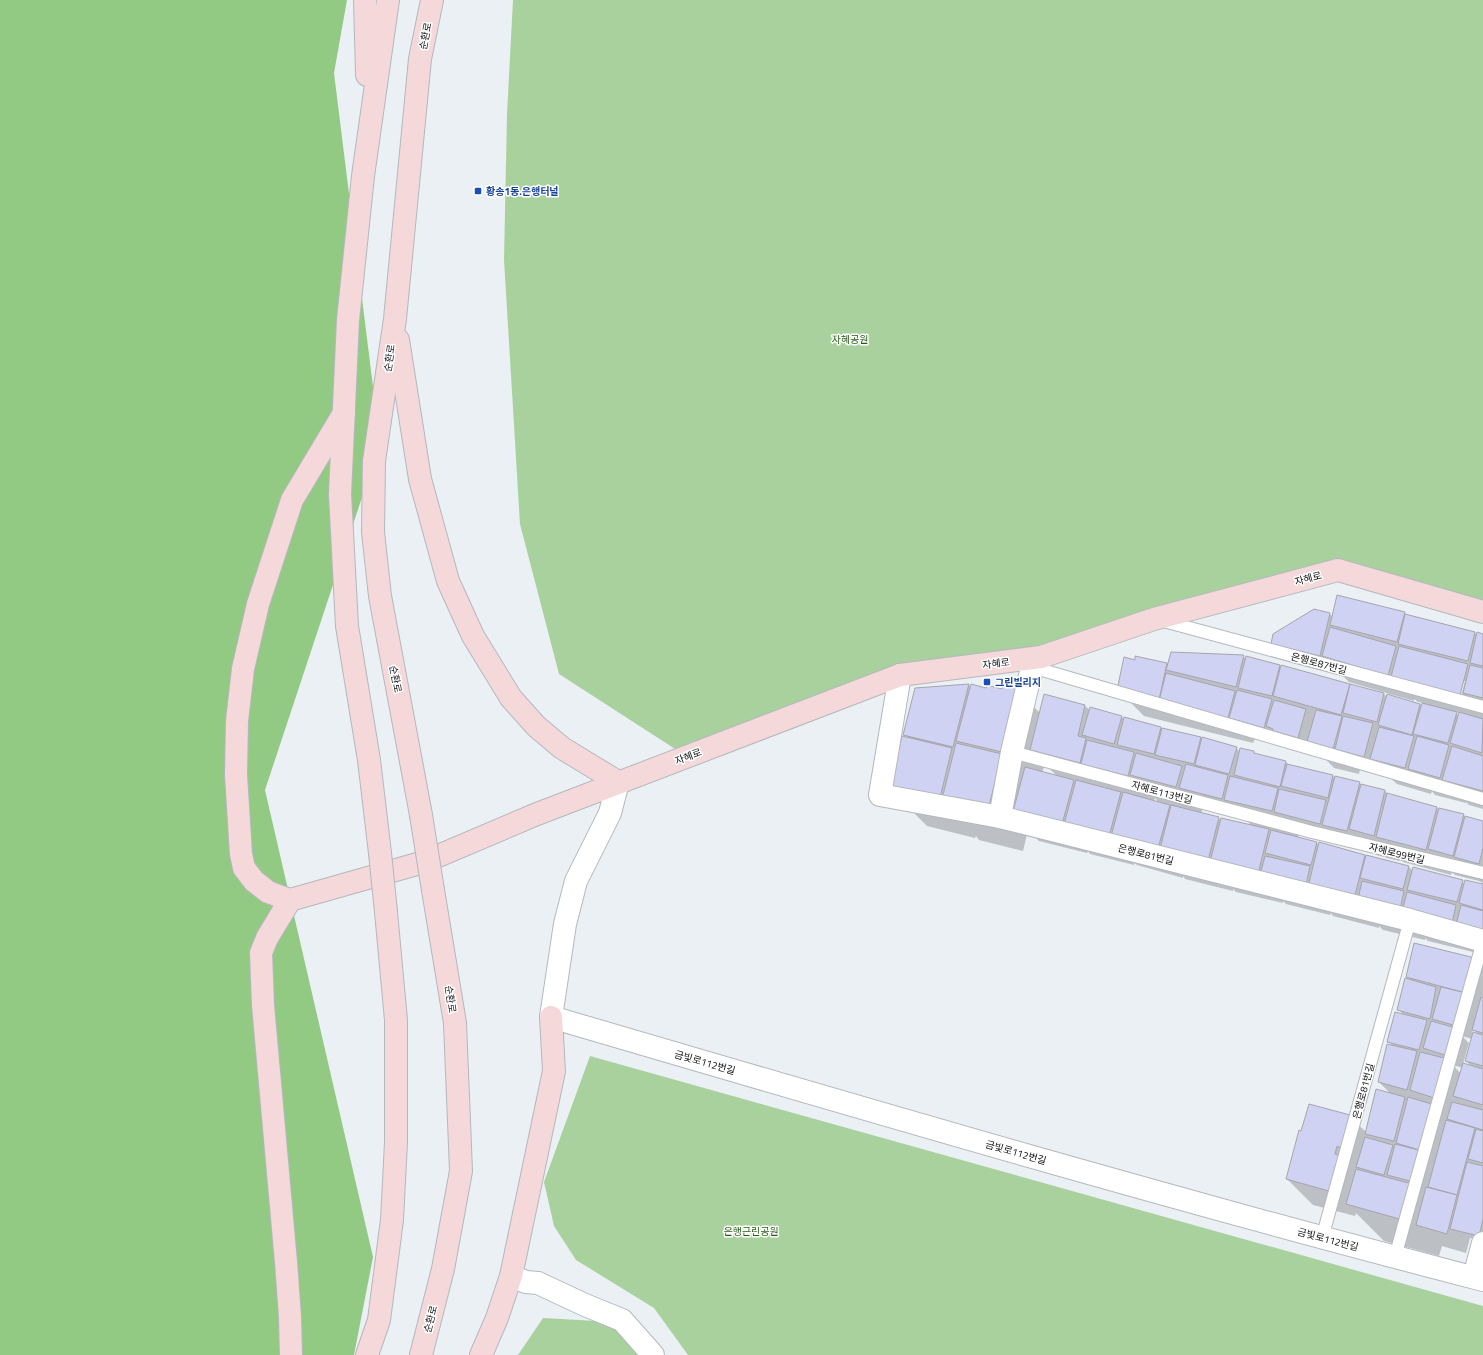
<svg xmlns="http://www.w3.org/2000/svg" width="1483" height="1355" font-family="'Titillium Web','Noto Sans KR',sans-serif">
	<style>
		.green { fill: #a9d19d }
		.forest { fill: #93ca83 }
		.shadow { fill: #0003; fill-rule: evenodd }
		.building { fill: #cfd2f3; stroke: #a5a5ab }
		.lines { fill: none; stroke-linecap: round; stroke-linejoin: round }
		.lane-casing { stroke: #b4b8bd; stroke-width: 14 }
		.street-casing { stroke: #b4b8bd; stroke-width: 24 }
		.secondary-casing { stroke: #b4b8bd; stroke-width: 24 }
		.lane { stroke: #fff; stroke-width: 12 }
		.street { stroke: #fff; stroke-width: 22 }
		.secondary { stroke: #f4d8da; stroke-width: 22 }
		.secondary-bridge-casing { stroke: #b4b8bd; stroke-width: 24; stroke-linecap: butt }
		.secondary-bridge { stroke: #f4d8da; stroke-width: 22 }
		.transit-dot { fill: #1a4fb4; stroke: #fff; stroke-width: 1.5 }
		.labels { text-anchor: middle; stroke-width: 3; stroke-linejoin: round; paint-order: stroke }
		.street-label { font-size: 10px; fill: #101113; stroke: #fff }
		.transit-label { font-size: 10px; font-weight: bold; fill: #164399; stroke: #fff; text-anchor: start }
		.park-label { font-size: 10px; fill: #275a14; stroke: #fff }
	</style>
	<rect width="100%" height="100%" fill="#ebf0f5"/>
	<g class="green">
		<polygon points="513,0 1483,0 1483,612 1338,570 1041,657 900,675 686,756 559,674 520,524 504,260 507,114"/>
		<polygon points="590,1056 1483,1306 1483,1355 688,1355 654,1308 576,1260 554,1226 544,1182"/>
		<polygon points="543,1318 615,1322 650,1355 518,1355"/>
	</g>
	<polygon class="forest" points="0,0 347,0 334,73 380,443 265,790 373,1257 354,1355 0,1355"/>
	<g class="shadow">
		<path d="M1404,613L1406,615L1475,633L1477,635H1483V809L1469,805L1466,802V803L1435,795L1432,791L1431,794L1397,784L1378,766L1361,765L1359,774L1334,768L1319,752L1317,757L1293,750L1290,747H1284L1255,739L1253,743L1144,716L1118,690L1135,661L1166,664L1168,666L1243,656L1246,659L1279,666L1281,668L1349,684L1351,686L1384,694L1387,697L1420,704L1422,707L1423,703L1418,702L1414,699V701L1349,682L1340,673L1339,675L1292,663L1272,643L1330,614L1333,617ZM1463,681H1465L1460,700L1458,699ZM1189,707L1233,719L1232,720ZM1455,712L1460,713L1459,716Z"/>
		<path d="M969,685L971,687L986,690H1017L1040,713L1045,695L1085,706L1090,710L1122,717L1124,719L1200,738L1203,740L1236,748L1240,752H1254L1256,755L1286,762L1290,766L1333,776L1335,778L1359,783L1361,785L1385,791L1389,795L1437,808L1440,810V809L1483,822V883L1479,881L1455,875L1452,872L1451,875L1403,862L1400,859L1399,861L1376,855L1361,840L1300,828L1298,838L1317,843L1319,846L1365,855L1367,857V856L1409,867L1413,871L1462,881L1465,884L1483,886V950L1477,953L1428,941L1425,938V940L1383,930L1379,926V928L1333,916L1331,913L1330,915L1286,904L1283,901V903L1236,892L1233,889V891L1185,879L1183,876V878L1137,865L1134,863V865L1090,854L1088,851L1087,853L1039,841L1028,830L1023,851L979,840L976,836L975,838L927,826L890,789L908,738L904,735ZM1045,764L1058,777L1042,773ZM1155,798L1159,803L1154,801ZM1204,804L1236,810L1252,826L1221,821L1219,818L1201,814Z"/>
		<path d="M1475,959L1483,967V1241L1470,1238L1466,1253L1442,1246L1439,1256L1384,1241L1356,1213L1355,1216L1313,1205L1287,1179L1349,1116L1366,1132L1391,1094L1379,1082L1393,1046L1388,1041L1404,1015L1398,1009L1410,980L1407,977ZM1473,1029L1478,1034L1472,1033ZM1462,1036L1472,1039L1466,1061L1471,1066L1463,1064L1469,1043ZM1453,1065L1463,1068L1461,1074Z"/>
	</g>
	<g class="building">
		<polygon points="1337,595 1405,612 1397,642 1330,625"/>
		<polygon points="1314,609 1330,613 1320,656 1271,644 1273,634"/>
		<polygon points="1405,614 1475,632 1468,661 1398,644"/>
		<polygon points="1330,627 1396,646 1388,676 1322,656"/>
		<polygon points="1477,632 1483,634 1483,666 1470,663"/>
		<polygon points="1399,646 1468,664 1460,695 1391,677"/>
		<polygon points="1171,652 1244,655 1236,687 1166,670"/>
		<polygon points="1135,656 1167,663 1159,700 1117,690 1124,657 1135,660"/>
		<polygon points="1246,656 1280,665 1272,696 1238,688"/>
		<polygon points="1281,665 1350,684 1341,715 1273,696"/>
		<polygon points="1470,665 1483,668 1483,698 1463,693"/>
		<polygon points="1166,673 1235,691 1228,718 1159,701"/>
		<polygon points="969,684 953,747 903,735 915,688"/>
		<polygon points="971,684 986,688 987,685 1002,689 1003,685 1018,689 1002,752 956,741"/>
		<polygon points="1350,684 1384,693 1377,722 1343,713"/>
		<polygon points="1237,690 1272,699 1264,728 1229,718"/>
		<polygon points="1044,694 1085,705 1078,736 1086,738 1080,763 1030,750"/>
		<polygon points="1387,694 1420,704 1412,735 1378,725"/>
		<polygon points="1274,700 1306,709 1298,738 1273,731 1273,729 1266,726"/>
		<polygon points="1422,703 1457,712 1448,743 1413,734"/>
		<polygon points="1090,707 1122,716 1114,744 1082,735"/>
		<polygon points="1316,710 1342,716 1333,749 1307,742"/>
		<polygon points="1459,712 1483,719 1482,753 1450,743"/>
		<polygon points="1343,716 1373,723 1364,757 1335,749"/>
		<polygon points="1124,717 1161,727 1154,754 1117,745"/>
		<polygon points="1379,727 1414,736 1405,768 1370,759"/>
		<polygon points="1162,728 1201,737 1194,764 1155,755"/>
		<polygon points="902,736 952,748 939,802 889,789"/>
		<polygon points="1417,736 1449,745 1440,778 1408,769"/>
		<polygon points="1202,737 1237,747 1229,774 1195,765"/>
		<polygon points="1087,740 1134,752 1128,776 1081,764"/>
		<polygon points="956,743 1002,754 987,814 941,803"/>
		<polygon points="1452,746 1483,756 1483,791 1442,780"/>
		<polygon points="1240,748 1254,751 1254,753 1286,761 1280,787 1234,775"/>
		<polygon points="1136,753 1182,766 1176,787 1130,775"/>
		<polygon points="1186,764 1228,775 1222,799 1179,788"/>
		<polygon points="1287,764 1333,775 1328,798 1281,786"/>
		<polygon points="1025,767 1074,780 1061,828 1012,815"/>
		<polygon points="1230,776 1278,788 1272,811 1224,800"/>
		<polygon points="1335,776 1360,782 1347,831 1322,825"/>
		<polygon points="1076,780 1121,792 1108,840 1063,828"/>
		<polygon points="1361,784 1385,790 1374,836 1349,829"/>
		<polygon points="1279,789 1326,800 1320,824 1274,812"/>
		<polygon points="1123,792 1170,805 1157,852 1110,840"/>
		<polygon points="1387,793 1437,807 1426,850 1376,837"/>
		<polygon points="1171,805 1219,817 1207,865 1159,853"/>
		<polygon points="1439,808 1464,814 1453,856 1428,849"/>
		<polygon points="1465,816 1483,821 1483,848 1479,864 1454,857"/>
		<polygon points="1221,818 1269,829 1257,878 1209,866"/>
		<polygon points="1271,830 1317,842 1311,865 1265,853"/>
		<polygon points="1319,842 1365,855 1353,903 1307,891"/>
		<polygon points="1366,855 1409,866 1403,889 1360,878"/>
		<polygon points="1265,856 1310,866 1305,890 1259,879"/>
		<polygon points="1413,867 1463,880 1457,902 1407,890"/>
		<polygon points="1465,880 1483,884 1483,910 1459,903"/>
		<polygon points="1362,881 1404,891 1399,914 1357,904"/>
		<polygon points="1407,892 1456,905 1451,928 1401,916"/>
		<polygon points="1461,905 1483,911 1483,936 1455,929"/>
		<polygon points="1414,943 1475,958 1466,993 1406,977"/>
		<polygon points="1405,978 1436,987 1430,1019 1397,1010"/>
		<polygon points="1441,987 1466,993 1457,1026 1432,1019"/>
		<polygon points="1481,997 1483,998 1483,1033 1472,1030"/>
		<polygon points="1395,1012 1427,1020 1419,1050 1387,1042"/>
		<polygon points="1431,1021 1456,1028 1448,1056 1423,1048"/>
		<polygon points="1473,1032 1483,1035 1483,1066 1465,1061"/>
		<polygon points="1387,1044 1417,1051 1407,1090 1378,1082"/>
		<polygon points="1420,1052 1448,1059 1437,1099 1410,1090"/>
		<polygon points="1463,1063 1483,1069 1483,1105 1453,1096"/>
		<polygon points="1376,1089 1405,1097 1394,1141 1365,1134"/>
		<polygon points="1408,1097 1435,1105 1423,1151 1396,1143"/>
		<polygon points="1452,1102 1483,1110 1483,1130 1447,1119"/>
		<polygon points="1309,1104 1350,1115 1341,1148 1337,1146 1335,1154 1339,1155 1329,1191 1286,1179 1299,1130 1301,1131"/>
		<polygon points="1446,1120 1475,1128 1457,1195 1428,1187"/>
		<polygon points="1476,1129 1483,1131 1483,1163 1468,1159"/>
		<polygon points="1365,1137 1393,1145 1384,1175 1356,1167"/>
		<polygon points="1395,1144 1422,1151 1414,1182 1387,1175"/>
		<polygon points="1467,1162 1483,1166 1483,1219 1479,1236 1450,1229"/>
		<polygon points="1356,1169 1412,1184 1403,1220 1346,1204"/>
		<polygon points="1426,1187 1457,1195 1447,1234 1416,1225"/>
	</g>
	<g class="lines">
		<g class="lane-casing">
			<g id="lane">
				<polyline points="1160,620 1483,707"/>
				<polyline points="1032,667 1483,799"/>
				<polyline points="1012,752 1312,832 1483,873"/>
				<polyline points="1322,1238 1410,920"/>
				<polyline points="1395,1257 1483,941"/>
			</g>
		</g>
		<g class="street-casing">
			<g id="street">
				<polyline points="900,675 880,795 1000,817 1410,920 1483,941"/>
				<path d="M618,782L610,813L576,881L565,924L551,1017C861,1108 1170,1199 1483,1280"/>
				<polyline points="1000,817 1012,752 1032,667 1041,657"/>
				<polyline points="511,1276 526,1282 538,1283 585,1305 622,1320 653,1355"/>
				<polyline points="1474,1277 1483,1243"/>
			</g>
		</g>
		<g class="secondary-casing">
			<g id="secondary">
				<polyline points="365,0 367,75"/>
				<polyline points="398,340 420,479 448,581 473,636 511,698 536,726 562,748 618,782"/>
				<polyline points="344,413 292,500 258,604 243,669 237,721 236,775 241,854 244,868 254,881 268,892 290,900 424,862 537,814 900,675 1041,657 1154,619 1338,570 1483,612"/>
				<polyline points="421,815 380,596 373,532 374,461 395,319 420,59 432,0"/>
				<polyline points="380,853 369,760 347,626 340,494 348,320 363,176 388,0"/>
				<polyline points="290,900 267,938 261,953 263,1005 286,1262 290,1317 291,1355"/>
				<polyline points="367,1355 379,1320 392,1220 396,1142 396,1020 386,912"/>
				<polyline points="421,1355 443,1269 461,1171 455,1023 433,890"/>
				<polyline points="481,1355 497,1318 511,1276 554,1071 551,1017"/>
			</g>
		</g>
		<use href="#lane" class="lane"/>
		<use href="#street" class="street"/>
		<use href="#secondary" class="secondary"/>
		<g class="secondary-bridge-casing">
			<g id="secondary-bridge">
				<polyline points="421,815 433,890"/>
				<polyline points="380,853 386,912"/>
			</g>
		</g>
		<use href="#secondary-bridge" class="secondary-bridge"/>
	</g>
	<g class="transit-dot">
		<rect x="474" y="187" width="8" height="8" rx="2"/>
		<rect x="983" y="678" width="8" height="8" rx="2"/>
	</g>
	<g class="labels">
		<g class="street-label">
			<text transform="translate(425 36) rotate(-79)" y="4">순환로</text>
			<text transform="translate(389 358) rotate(-82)" y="4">순환로</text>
			<text transform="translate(1308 578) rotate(-15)" y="4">자혜로</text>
			<text transform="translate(996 663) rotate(-7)" y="4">자혜로</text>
			<text transform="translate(1319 663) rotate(15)" y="4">은행로87번길</text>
			<text transform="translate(396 679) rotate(79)" y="4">순환로</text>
			<text transform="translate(688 756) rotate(-21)" y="4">자혜로</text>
			<text transform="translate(1162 792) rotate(15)" y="4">자혜로113번길</text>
			<text transform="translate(1397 853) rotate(14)" y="4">자혜로99번길</text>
			<text transform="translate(1146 854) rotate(14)" y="4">은행로81번길</text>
			<text transform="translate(451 999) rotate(81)" y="4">순환로</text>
			<text transform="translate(705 1062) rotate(16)" y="4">금빛로112번길</text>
			<text transform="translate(1363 1091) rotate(-75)" y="4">은행로81번길</text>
			<text transform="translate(1016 1152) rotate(16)" y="4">금빛로112번길</text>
			<text transform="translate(1328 1239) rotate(15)" y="4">금빛로112번길</text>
			<text transform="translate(430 1319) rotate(-76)" y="4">순환로</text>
		</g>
		<g class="transit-label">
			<text x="486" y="195">황송1동.은행터널</text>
			<text x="995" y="686">그린빌리지</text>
		</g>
		<g class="park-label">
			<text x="850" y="343">자혜공원</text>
			<text x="751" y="1235">은행근린공원</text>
		</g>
	</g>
</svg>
